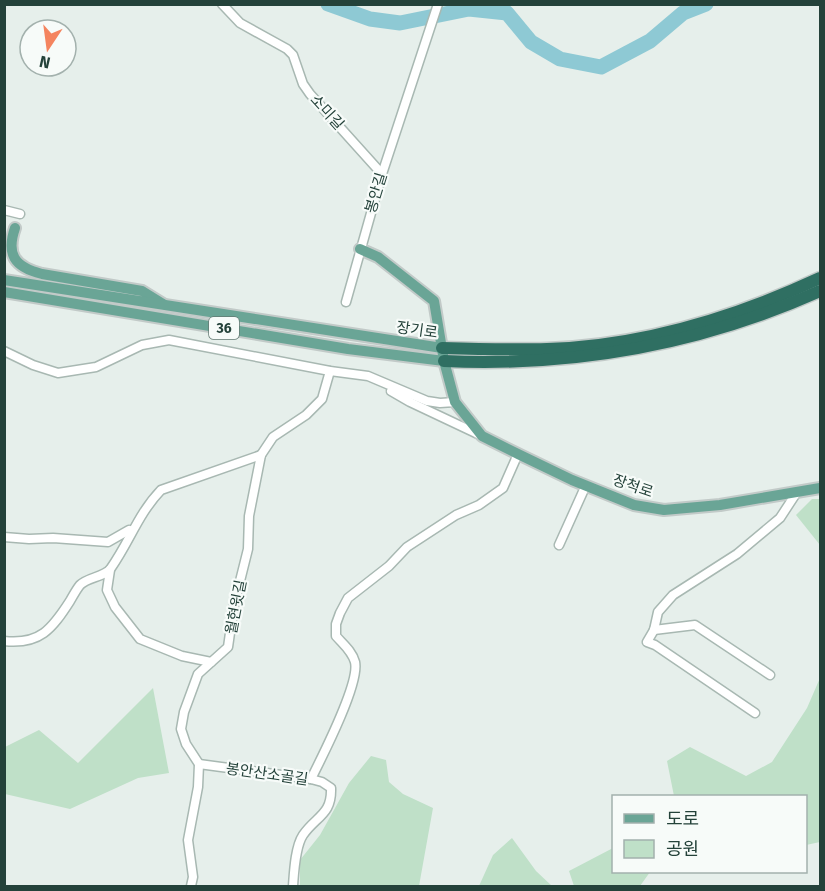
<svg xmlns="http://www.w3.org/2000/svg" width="825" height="891" font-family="'Fira Sans','Noto Sans KR',sans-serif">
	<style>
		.green { fill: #bfe0c8 }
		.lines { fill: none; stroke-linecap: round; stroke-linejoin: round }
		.river { stroke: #8ec9d4; stroke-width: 15 }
		.minor-casing { stroke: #a8b8b2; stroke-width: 11 }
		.major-casing { stroke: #c2cac8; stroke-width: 14 }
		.highway-casing { stroke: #c2cac8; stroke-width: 15 }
		.minor { stroke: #fff; stroke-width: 8 }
		.major { stroke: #6aa596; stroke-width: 10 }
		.highway { stroke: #2f6f62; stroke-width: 12 }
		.labels { text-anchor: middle; stroke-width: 4.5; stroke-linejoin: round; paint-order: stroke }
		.shield { fill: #f7fbf9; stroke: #637a73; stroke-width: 1.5 }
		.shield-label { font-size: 14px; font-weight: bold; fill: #24423a }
		.street-label { font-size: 15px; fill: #24423a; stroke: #f7fbf9 }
	</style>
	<rect width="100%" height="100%" fill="#e6efeb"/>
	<g class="green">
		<polygon points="812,499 820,499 820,545 796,515"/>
		<polygon points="820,678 820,842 806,845 806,796 674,796 667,761 690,747 746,776 772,762 807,708"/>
		<polygon points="153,688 169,773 138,778 70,809 5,794 5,747 39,730 78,763"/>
		<polygon points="371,756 386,760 389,782 403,794 433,808 419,886 300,886 300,860 320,835 349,783"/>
		<polygon points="512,838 536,871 552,886 479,886 493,855"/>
		<polygon points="613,848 614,872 650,872 640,886 574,886 569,871"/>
	</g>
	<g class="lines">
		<polyline class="river" points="328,4 370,19 400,23 469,9 507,13 531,42 560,59 601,67 650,41 683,13 706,4"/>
		<g class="minor-casing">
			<g id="minor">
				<polyline points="222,4 240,23 287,49 293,55 303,84 310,94 382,174"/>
				<polyline points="4,210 20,214"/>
				<polyline points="346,302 382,174 438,4"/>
				<polyline points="4,351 33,365 58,373 96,367 142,345 169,340 330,371 368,376 427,401 440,403 455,402"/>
				<polyline points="391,391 410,402 482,436"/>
				<polyline points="4,537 29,539 53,538 108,542 129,530"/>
				<polyline points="559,545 586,485"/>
				<polyline points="110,570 107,590 115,607 140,639 182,656 211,662"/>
				<polyline points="654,630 695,625 770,675"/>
				<path d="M4,641C40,645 52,629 70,601C73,596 76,590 80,585C88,577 105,577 111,568C130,541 138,514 161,490L261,455"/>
				<polyline points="755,713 655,645 647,642 654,630 658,612 673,595 737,554 780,518 797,492"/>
				<path d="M199,764L311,779L322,782L331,788C332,815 316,816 303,835C295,847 294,873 293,886"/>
				<path d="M311,779C322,757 360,683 355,662C352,651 343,644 336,636V624L340,613L348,598L389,566L407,547L456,515L479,505L503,488L518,454"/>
				<polyline points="191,886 193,877 188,840 198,787 199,764 186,744 181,729 184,712 198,674 228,647 234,605 248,549 249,516 261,455 273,437 306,415 322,399 330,371"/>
			</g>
		</g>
		<g class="major-casing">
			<g id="major">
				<path d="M15,228C6,254 14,267 42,274L142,291L163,304"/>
				<polyline points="360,249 378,257 434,301 444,361 455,402 482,436 518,454 572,480 634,505 664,510 720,505 820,488"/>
				<polyline points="4,280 442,348"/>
				<polyline points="4,292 348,349 444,361"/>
			</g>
		</g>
		<g class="highway-casing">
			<g id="highway">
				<path d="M442,348C477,349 512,350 547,349C641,346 736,317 820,278"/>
				<path d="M444,361C575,367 701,344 820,291"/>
			</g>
		</g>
		<use href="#minor" class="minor"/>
		<use href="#major" class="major"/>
		<use href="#highway" class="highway"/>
	</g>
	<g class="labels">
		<rect class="shield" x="209" y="317" width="30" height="22" rx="4.5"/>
		<g class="shield-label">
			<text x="224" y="333">36</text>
		</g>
		<g class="street-label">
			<text transform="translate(327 112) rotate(48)" y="5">소미길</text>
			<text transform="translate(376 193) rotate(-73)" y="5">봉안길</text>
			<text transform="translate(417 330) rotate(8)" y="5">장기로</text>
			<text transform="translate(633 486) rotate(19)" y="5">장척로</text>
			<text transform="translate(236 607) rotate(-79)" y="5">월현윗길</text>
			<text transform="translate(267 774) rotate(8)" y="5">봉안산소골길</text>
		</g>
	</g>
	<rect width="825" height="891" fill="none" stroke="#24423a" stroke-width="12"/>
	<rect x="612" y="795" width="195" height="78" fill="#f7fbf9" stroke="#a3b1ad" stroke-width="1.5"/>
	<rect x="624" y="814" width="30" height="9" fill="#6aa596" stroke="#a3b1ad" stroke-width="1.5"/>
	<text x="666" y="825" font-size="18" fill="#24423a">도로</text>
	<rect x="624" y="840" width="30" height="18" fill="#bfe0c8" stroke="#a3b1ad" stroke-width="1.5"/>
	<text x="666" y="855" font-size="18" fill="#24423a">공원</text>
	<g transform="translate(48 48) rotate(193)"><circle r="28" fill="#f7fbf9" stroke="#a3b1ad" stroke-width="1.5"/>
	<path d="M0-4.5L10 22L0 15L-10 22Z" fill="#f4845f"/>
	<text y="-9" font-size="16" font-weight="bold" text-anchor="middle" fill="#24423a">N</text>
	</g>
</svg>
